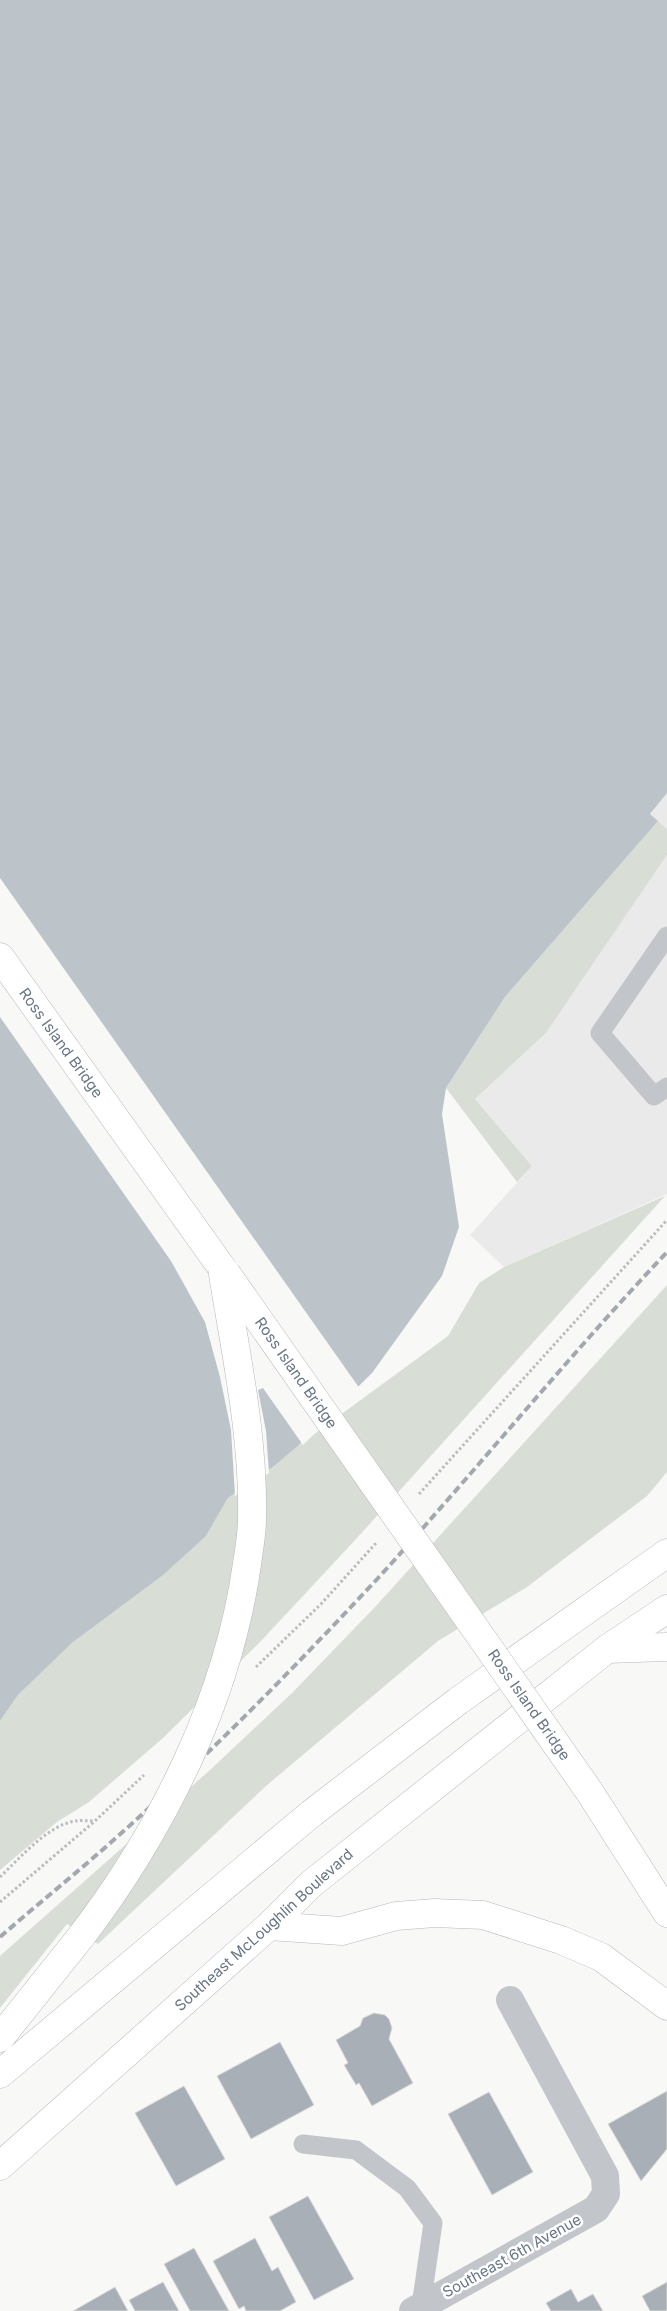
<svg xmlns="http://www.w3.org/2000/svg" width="667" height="2311" font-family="Inter,sans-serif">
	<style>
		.built { fill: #e9eae9 }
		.green { fill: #d8ddd6 }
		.water { fill: #bcc4ca }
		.pier { fill: #f8f9f6 }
		.building { fill: #a8afb6; stroke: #dadad9 }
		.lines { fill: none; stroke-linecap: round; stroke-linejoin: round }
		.highway-casing { stroke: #b5b8bc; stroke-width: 29 }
		.path { stroke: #babcc0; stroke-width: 3; stroke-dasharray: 2.5 2.5; stroke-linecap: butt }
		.lane { stroke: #c2c5c9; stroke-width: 19 }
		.street { stroke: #c2c5c9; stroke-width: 28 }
		.highway { stroke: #fff; stroke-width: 28 }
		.rail { stroke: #a3a8af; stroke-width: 4; stroke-dasharray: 8 4; stroke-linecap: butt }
		.highway-bridge-casing { stroke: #b5b8bc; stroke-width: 29; stroke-linecap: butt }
		.highway-bridge { stroke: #fff; stroke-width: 28 }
		.labels { text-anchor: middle; stroke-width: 5; stroke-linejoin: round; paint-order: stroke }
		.street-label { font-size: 15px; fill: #697686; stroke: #fff }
	</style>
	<rect width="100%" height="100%" fill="#f8f9f6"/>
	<g class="built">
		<polygon points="667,793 667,829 650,814"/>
		<polygon points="667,855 667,1194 504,1267 470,1235 532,1166 475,1099 546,1033"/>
	</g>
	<g class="green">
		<polygon points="658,821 667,829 667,855 546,1033 475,1099 532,1166 517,1182 446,1088 505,997"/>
		<polygon points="665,1196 357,1538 261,1641 163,1738 89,1802 57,1822 0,1870 0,1721 18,1695 73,1642 206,1536 228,1498 273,1467 298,1446 448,1336 479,1283 504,1267"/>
		<polygon points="667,1285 667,1472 647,1496 527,1587 438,1641 266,1786 98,1944 67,1924 0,2008 0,1956 210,1770 293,1692 375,1607"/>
	</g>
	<polygon class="water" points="0,0 667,0 667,793 650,814 658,821 505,997 446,1088 442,1114 459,1227 442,1276 372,1373 298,1446 273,1467 228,1498 206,1536 163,1575 73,1642 18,1695 0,1721"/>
	<polygon class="pier" points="0,878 360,1389 303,1445 263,1388 258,1390 266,1431 269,1473 235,1496 231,1430 220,1377 205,1322 171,1261 0,1017"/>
	<g class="building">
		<polygon points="374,2013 385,2015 389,2019 392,2028 389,2039 413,2083 372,2106 359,2083 356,2085 344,2065 348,2063 336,2040 360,2026 363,2018"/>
		<polygon points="280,2042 314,2105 251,2139 217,2076"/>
		<polygon points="184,2086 225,2159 176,2186 135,2113"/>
		<polygon points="667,2091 667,2149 641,2181 608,2124"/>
		<polygon points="489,2092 533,2172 492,2195 448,2114"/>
		<polygon points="308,2196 354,2279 314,2300 269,2217"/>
		<polygon points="255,2238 272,2271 278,2267 296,2302 280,2311 246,2311 244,2306 239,2309 213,2261"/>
		<polygon points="194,2248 229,2311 190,2311 164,2264"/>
		<polygon points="163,2282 179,2311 135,2311 129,2300"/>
		<polygon points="667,2282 667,2311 650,2311 642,2296"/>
		<polygon points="115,2287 128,2311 73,2311"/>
		<polygon points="571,2289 578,2302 593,2294 603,2311 551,2311 546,2303"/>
	</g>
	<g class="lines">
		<g class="highway-casing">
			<g id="highway">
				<polyline points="0,957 222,1268"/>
				<polyline points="607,1649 667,1647"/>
				<polyline points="589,1791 667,1913"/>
				<polyline points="269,1926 342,1931 396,1916 435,1913 483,1915 561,1940 601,1957 667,2006"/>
				<polyline points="0,2038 83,1934"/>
				<polyline points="0,2074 312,1813 458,1701 667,1553"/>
				<polyline points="0,2166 269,1926 311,1884 607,1649 667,1609"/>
			</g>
		</g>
		<g class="path">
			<polyline points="419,1494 667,1220"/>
			<polyline points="256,1667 321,1604 377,1542"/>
			<path d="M0,1877C19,1859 48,1825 75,1821C81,1820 88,1821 95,1821"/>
			<polyline points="0,1902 95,1821 144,1775"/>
		</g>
		<g class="lane">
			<polyline points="667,936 600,1033 654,1096 667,1087"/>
			<polyline points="303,2144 356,2150 407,2188 433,2223 421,2306"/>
		</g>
		<polyline class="street" points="413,2311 596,2209 606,2194 605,2176 510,2000"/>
		<use href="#highway" class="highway"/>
		<path class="rail" d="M0,1937C39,1903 79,1871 117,1837C209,1755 296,1666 380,1576C477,1469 568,1357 667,1252"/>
		<g class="highway-bridge-casing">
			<g id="highway-bridge">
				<polyline points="226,1273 589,1791"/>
				<path d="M83,1934C164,1827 228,1698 247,1564C249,1549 252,1534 252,1519C254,1435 235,1351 222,1268"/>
			</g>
		</g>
		<use href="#highway-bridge" class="highway-bridge"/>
	</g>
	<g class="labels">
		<g class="street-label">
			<text transform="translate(61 1043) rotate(54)" y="5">Ross Island Bridge</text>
			<text transform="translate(296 1373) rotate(55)" y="5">Ross Island Bridge</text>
			<text transform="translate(529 1705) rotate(55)" y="5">Ross Island Bridge</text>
			<text transform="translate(264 1930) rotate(-42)" y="5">Southeast McLoughlin Boulevard</text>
			<text transform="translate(512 2256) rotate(-29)" y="5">Southeast 6th Avenue</text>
		</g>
	</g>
</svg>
